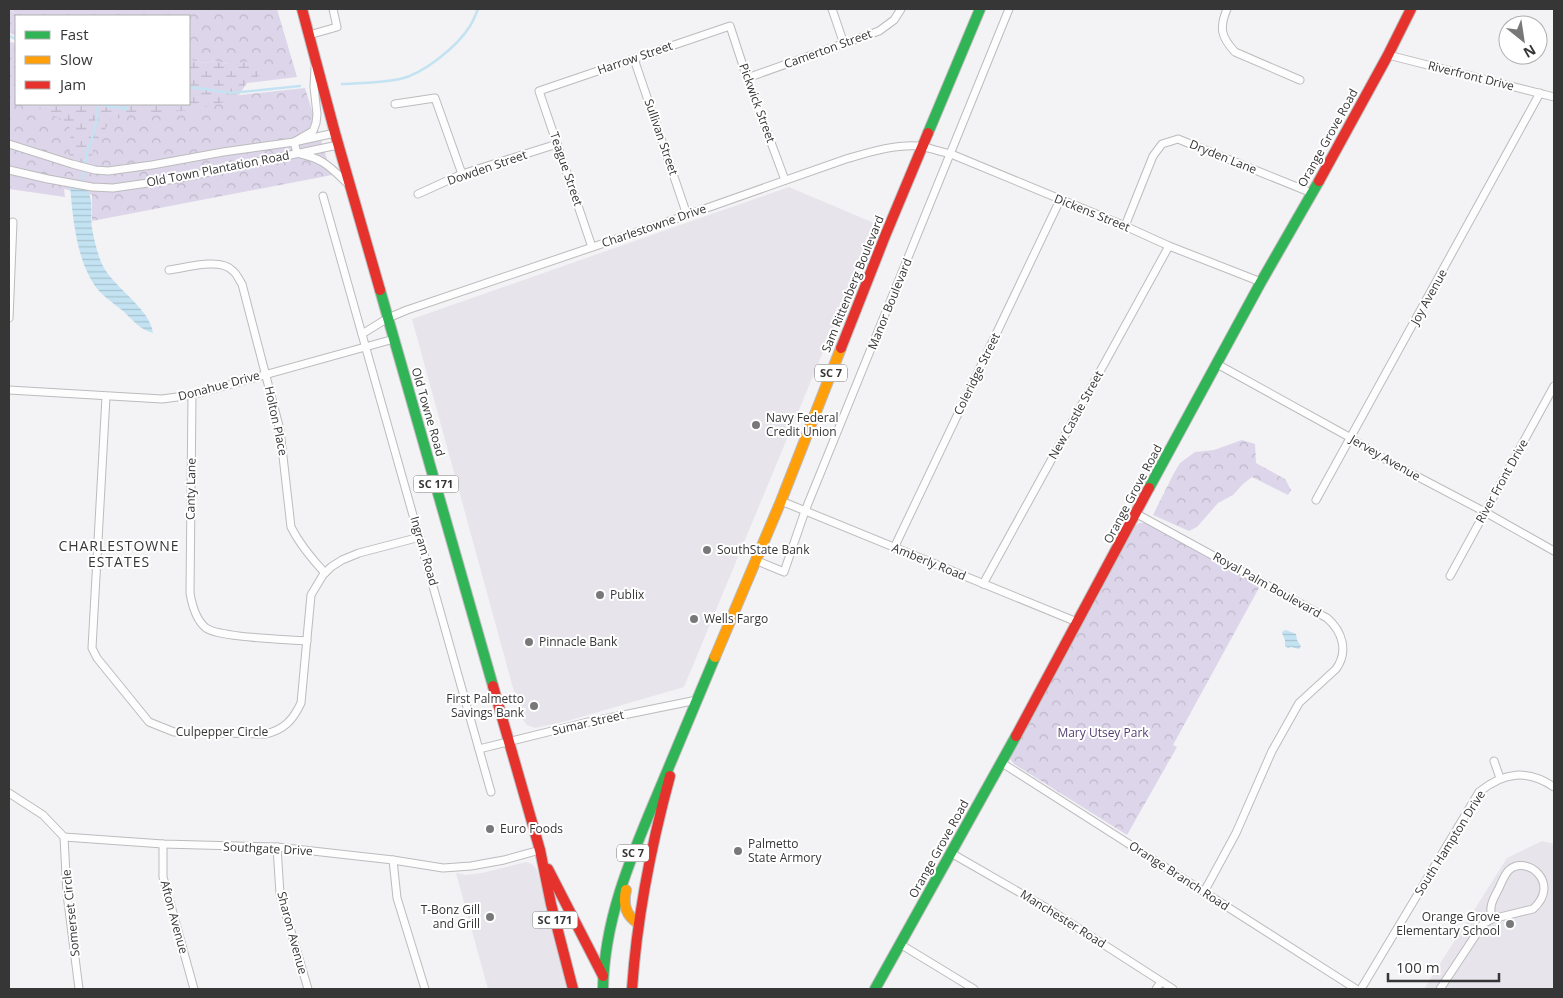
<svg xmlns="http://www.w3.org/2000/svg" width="1563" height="998" font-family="'Open Sans',sans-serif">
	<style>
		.built { fill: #e7e4eb }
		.forest { fill: url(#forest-crowns) }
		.wetland { fill: url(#wetland-marsh) }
		.water { fill: url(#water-rules) }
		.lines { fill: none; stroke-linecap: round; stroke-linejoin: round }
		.stream { stroke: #c3e3f2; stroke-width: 2.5 }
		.street-casing { stroke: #bcbbbd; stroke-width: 9 }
		.fast-casing { stroke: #bcbbbd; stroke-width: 12 }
		.slow-casing { stroke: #bcbbbd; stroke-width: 12 }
		.jam-casing { stroke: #bcbbbd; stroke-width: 12 }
		.street { stroke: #fdfdfe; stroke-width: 7 }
		.fast { stroke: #30b455; stroke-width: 10 }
		.slow { stroke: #ff9f0a; stroke-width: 10 }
		.jam { stroke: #e5322d; stroke-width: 10 }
		.poi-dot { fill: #78787a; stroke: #fff; stroke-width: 2 }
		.labels { text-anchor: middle; stroke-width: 4; stroke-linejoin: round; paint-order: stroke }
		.shield { fill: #fff; stroke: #727273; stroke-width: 1 }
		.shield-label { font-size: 11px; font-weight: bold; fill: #363637 }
		.street-label { font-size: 12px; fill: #363637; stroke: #fff }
		.poi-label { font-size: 12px; fill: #363637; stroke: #fff; text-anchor: start }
		.park-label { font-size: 12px; fill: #533f72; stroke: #fff }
		.neighbourhood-label { font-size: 14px; letter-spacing: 1px; fill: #363637; stroke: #fff }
	</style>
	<defs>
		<pattern id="forest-crowns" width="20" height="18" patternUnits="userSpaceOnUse" patternTransform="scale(1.25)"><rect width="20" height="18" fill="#ddd6ea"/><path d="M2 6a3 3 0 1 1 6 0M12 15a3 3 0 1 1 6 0" fill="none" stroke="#beb8c9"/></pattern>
		<pattern id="wetland-marsh" width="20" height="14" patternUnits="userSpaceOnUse" patternTransform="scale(1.25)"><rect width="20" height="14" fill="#ddd6ea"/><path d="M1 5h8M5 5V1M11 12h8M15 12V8" fill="none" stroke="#beb8c9"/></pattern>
		<pattern id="water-rules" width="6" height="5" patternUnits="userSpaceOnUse" patternTransform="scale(1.25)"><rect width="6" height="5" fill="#c3e3f2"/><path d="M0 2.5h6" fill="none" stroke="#a8c3d0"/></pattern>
	</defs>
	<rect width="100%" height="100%" fill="#f3f2f5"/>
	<g class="built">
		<polygon points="789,187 876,224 684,687 567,721 535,728 527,725 523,720 516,699 412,319"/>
		<polygon points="1542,841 1554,844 1554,989 1424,989 1507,858"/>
		<polygon points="526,862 532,864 537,870 568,989 488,989 456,873 466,875 482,873"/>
	</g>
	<g class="forest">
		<polygon points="10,9 277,9 297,77 247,83 228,64 216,61 205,63 189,60 189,16 18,16"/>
		<polygon points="9,44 16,45 16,104 189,104 232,96 305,88 332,175 92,221 92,195 64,189 65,197 9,189"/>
		<polygon points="1242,440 1255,444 1256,463 1285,479 1291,490 1288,495 1252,477 1243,484 1233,495 1218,503 1197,527 1189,531 1153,515 1174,473 1180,463 1195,452 1214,450"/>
		<polygon points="1139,523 1145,523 1260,586 1173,745 1177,747 1127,835 1014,764 1010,759 1011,752 1135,526"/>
	</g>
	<g class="wetland">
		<polygon points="9,9 18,16 16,16 16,36 9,33"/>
		<polygon points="9,42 16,43 16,93 9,92"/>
		<path d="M189,60L205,63L216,61L228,64L252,61L261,66L262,74L247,83L236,99L211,105L199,110L163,112L155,116L142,112L124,116L117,119L111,118C103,133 97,148 88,162L74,161L68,153C74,126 71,120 44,113L43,109L33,104H189Z"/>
	</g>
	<g class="water">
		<path d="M70,186L87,190C94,199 90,216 92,228C94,240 98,257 104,268C117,290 150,309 153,333C139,329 134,321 123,311C116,305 108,300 102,294C77,269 73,220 70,186Z"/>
		<polygon points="1286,630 1296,634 1297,640 1301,646 1299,649 1291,647 1288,648 1285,646 1285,640 1282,633 1283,631"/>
	</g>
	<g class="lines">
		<g class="stream">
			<polyline points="9,36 16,39"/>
			<path d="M342,84C361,83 380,83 400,79C423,74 457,47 470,26C473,21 476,14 478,9"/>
			<polyline points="189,87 232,93 300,86"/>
			<path d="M100,104C111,108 116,106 127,109V104"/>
			<path d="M82,184C83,174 85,163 87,153C92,137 100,120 96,104"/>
		</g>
		<g class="street-casing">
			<g id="street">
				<polyline points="832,9 844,44"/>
				<path d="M1227,9C1219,28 1221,37 1235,52L1300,80"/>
				<polyline points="309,35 337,27 333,9"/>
				<polyline points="1388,55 1554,97"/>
				<polyline points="634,59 687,215"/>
				<path d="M315,67L314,87L317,114L316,123L313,131L294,142L297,153C324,159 329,166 348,184"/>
				<polyline points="747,78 879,31 894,20 901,9"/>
				<polyline points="395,104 435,98 462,174"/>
				<polyline points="9,144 72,164 95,170 108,171 152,165 223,152 294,142 335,133"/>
				<polyline points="9,170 48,179 92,187 113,188 176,179 338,145"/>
				<polyline points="418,194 462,174 557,144"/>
				<polyline points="323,196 491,792"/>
				<polyline points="1125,226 1153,156 1162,144 1178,139 1312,193"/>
				<polyline points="592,247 539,91 730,26 747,78 785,180"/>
				<path d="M169,270C185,268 221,257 233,271C237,274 239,280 242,284L280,430L291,527C300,545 311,558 325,573"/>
				<polyline points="9,318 13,222"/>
				<path d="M362,334L388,318L407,310L687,215L846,159C870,152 895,144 920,146C930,148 941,152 951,154L1125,226L1169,246L1261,282"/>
				<polyline points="1217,364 1351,438 1388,461 1485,512 1554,551"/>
				<polyline points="9,390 162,399 192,395 394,339"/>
				<path d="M192,395L190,593C192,605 196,620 206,628C221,638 286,639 307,641"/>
				<path d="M106,397L92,648L97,658L149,722L174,732L265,734C284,730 293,720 301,703L311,595L323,575L331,567L342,560L359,553L420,537"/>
				<polyline points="1316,500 1540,93"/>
				<polyline points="781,501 1077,622"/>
				<path d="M1137,514L1327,618C1342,631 1349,651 1336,669L1299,703L1272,751L1236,833L1204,892"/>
				<polyline points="894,548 1060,200"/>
				<polyline points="755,560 784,572 805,511 1009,9"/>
				<polyline points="1450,576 1554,386"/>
				<polyline points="983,584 1169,246"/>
				<polyline points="479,749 584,723 697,700"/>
				<polyline points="1494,761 1500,778"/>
				<polyline points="1002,763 1356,989"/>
				<polyline points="9,793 43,815 64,837 163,844 277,847 393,860 443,868 471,866 504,860 540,850"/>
				<polyline points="64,837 67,894 79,989"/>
				<polyline points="163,844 163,877 194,989"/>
				<polyline points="277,847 280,894 308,989"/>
				<polyline points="951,853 1050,910 1173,989"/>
				<polyline points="393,860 397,898 425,989"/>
				<polyline points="900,944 974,989"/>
				<polyline points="1156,989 1161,982"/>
				<path d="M1361,989L1479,792C1504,772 1527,769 1554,787"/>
				<path d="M1440,989L1483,924L1492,919L1533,909C1562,883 1526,854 1509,870C1504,875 1501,884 1498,890C1492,901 1489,907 1492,919"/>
			</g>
		</g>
		<g class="fast-casing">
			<g id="fast">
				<polyline points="928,133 980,9"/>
				<polyline points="380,290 493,686"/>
				<polyline points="1149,488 1261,282 1319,181"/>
				<path d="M603,989C604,919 631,857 658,793C677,748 696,702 715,657"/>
				<polyline points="875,989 1016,736"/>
			</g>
		</g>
		<g class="slow-casing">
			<g id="slow">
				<polyline points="715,657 781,501 841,348"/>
				<path d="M626,890C623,904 625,915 638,923"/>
			</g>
		</g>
		<g class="jam-casing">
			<g id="jam">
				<polyline points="302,9 335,133 380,290"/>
				<polyline points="1319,181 1388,55 1411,9"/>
				<polyline points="841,348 885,236 928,133"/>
				<polyline points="493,686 540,850 551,904 573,989"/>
				<polyline points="1016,736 1149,488"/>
				<polyline points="548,869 603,976"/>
				<path d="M632,989C637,916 651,846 670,776"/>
			</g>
		</g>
		<use href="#street" class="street"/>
		<use href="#fast" class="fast"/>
		<use href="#slow" class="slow"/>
		<use href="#jam" class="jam"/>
	</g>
	<g class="poi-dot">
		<circle cx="756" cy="425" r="5"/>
		<circle cx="707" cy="550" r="5"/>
		<circle cx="600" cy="595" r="5"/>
		<circle cx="694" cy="619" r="5"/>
		<circle cx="529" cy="642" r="5"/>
		<circle cx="534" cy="706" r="5"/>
		<circle cx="490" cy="829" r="5"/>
		<circle cx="738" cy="851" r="5"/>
		<circle cx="490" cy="917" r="5"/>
		<circle cx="1510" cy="924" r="5"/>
	</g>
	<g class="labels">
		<g class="shield">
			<rect x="815" y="364.5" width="32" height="17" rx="4"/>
			<rect x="413.5" y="475.5" width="45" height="17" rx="4"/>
			<rect x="617" y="844.5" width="32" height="17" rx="4"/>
			<rect x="532.5" y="911.5" width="45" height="17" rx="4"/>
		</g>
		<g class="shield-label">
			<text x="831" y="377">SC 7</text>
			<text x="436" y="488">SC 171</text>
			<text x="633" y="857">SC 7</text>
			<text x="555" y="924">SC 171</text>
		</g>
		<g class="street-label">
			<text transform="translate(828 49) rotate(-20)" y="4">Camerton Street</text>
			<text transform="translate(635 58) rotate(-19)" y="4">Harrow Street</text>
			<text transform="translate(1471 76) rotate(14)" y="4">Riverfront Drive</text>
			<text transform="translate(757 103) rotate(70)" y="4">Pickwick Street</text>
			<text transform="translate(661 137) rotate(71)" y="4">Sullivan Street</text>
			<text transform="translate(1328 138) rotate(-61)" y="4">Orange Grove Road</text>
			<text transform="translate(1223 157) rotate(22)" y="4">Dryden Lane</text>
			<text transform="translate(487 168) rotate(-19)" y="4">Dowden Street</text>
			<text transform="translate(218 169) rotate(-11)" y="4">Old Town Plantation Road</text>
			<text transform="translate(566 169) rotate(71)" y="4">Teague Street</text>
			<text transform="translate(1092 213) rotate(22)" y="4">Dickens Street</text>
			<text transform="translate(654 226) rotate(-19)" y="4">Charlestowne Drive</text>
			<text transform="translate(853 284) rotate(-68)" y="4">Sam Rittenberg Boulevard</text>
			<text transform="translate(1429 297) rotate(-61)" y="4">Joy Avenue</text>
			<text transform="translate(890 304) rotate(-68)" y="4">Manor Boulevard</text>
			<text transform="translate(977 374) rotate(-64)" y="4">Coleridge Street</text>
			<text transform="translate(219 386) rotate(-15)" y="4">Donahue Drive</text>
			<text transform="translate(428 412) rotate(74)" y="4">Old Towne Road</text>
			<text transform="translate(1076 415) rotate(-61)" y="4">New Castle Street</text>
			<text transform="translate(276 421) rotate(78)" y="4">Holton Place</text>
			<text transform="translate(1385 458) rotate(30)" y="4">Jervey Avenue</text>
			<text transform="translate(1502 481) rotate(-61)" y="4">River Front Drive</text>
			<text transform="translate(191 489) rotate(-89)" y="4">Canty Lane</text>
			<text transform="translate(1133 494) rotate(-62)" y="4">Orange Grove Road</text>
			<text transform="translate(424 551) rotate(74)" y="4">Ingram Road</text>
			<text transform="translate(929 562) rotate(22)" y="4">Amberly Road</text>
			<text transform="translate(1267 585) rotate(29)" y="4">Royal Palm Boulevard</text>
			<text transform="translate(588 723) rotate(-13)" y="4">Sumar Street</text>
			<text x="222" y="736">Culpepper Circle</text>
			<text transform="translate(1450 843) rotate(-58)" y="4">South Hampton Drive</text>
			<text transform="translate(268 849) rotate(3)" y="4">Southgate Drive</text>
			<text transform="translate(939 849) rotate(-61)" y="4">Orange Grove Road</text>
			<text transform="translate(1179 876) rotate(33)" y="4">Orange Branch Road</text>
			<text transform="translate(71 913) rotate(-96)" y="4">Somerset Circle</text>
			<text transform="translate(174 917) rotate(75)" y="4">Afton Avenue</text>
			<text transform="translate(1063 919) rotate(32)" y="4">Manchester Road</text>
			<text transform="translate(292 933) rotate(75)" y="4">Sharon Avenue</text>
		</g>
		<g class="poi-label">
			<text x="766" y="422">Navy Federal<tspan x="766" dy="14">Credit Union</tspan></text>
			<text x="717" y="554">SouthState Bank</text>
			<text x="610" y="599">Publix</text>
			<text x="704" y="623">Wells Fargo</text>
			<text x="539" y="646">Pinnacle Bank</text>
			<text x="524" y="703" text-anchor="end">First Palmetto<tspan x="524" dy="14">Savings Bank</tspan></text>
			<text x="500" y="833">Euro Foods</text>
			<text x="748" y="848">Palmetto<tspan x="748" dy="14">State Armory</tspan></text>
			<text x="480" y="914" text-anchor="end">T-Bonz Gill<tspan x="480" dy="14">and Grill</tspan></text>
			<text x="1500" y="921" text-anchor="end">Orange Grove<tspan x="1500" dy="14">Elementary School</tspan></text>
		</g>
		<g class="park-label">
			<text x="1103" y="737">Mary Utsey Park</text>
		</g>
		<g class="neighbourhood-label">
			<text x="119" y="551">CHARLESTOWNE<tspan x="119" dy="16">ESTATES</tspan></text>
		</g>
	</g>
	<rect width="1563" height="998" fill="none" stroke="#363637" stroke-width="20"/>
	<rect x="15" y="15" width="175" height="90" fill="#ffffff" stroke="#afafaf"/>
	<rect x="25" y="31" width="25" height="8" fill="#30b455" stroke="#afafaf"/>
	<text x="60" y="40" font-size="15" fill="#363637">Fast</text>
	<rect x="25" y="56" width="25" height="8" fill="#ff9f0a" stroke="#afafaf"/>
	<text x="60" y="65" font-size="15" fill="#363637">Slow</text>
	<rect x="25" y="81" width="25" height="8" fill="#e5322d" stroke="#afafaf"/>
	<text x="60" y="90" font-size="15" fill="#363637">Jam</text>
	<g transform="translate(1523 40) rotate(150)"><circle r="24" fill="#ffffff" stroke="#afafaf"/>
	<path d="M0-4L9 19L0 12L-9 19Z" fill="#78787a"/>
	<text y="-8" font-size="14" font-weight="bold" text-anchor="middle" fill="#363637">N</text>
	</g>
	<path d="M1388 973v8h111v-8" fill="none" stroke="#363637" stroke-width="2.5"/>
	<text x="1396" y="973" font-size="15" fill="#363637" stroke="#ffffff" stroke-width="4" paint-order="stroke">100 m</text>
</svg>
